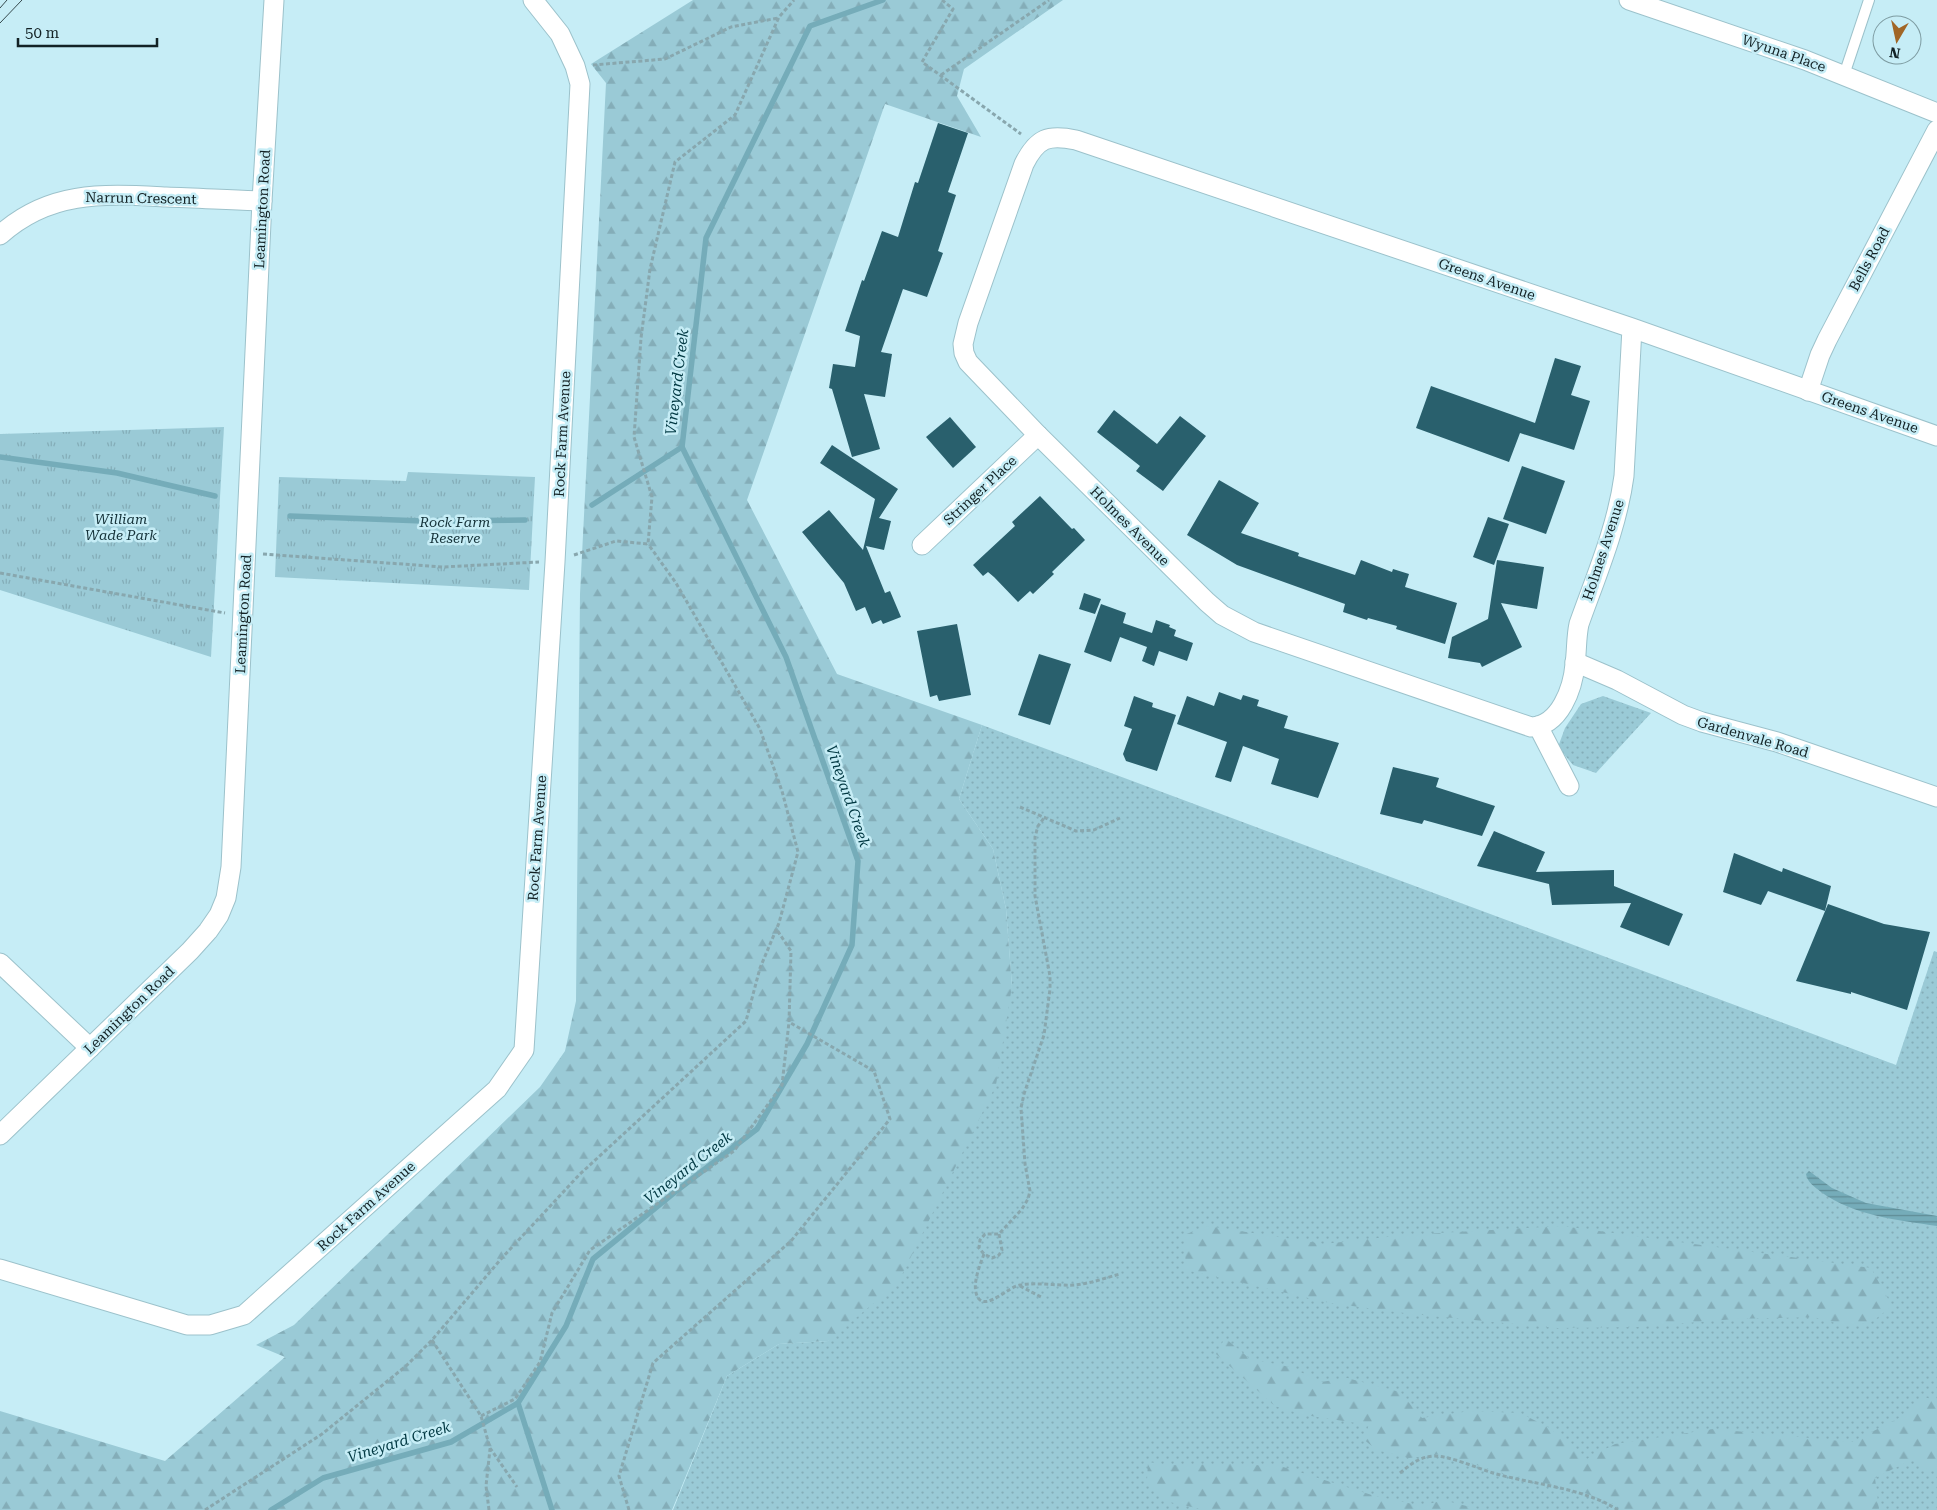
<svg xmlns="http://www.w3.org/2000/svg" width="1937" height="1510" font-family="'Roboto Serif',serif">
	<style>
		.grass { fill: url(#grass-dots) }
		.forest { fill: url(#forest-firs) }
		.park { fill: url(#park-tufts) }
		.water { fill: url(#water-rules) }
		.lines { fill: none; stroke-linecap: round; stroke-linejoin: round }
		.stream { stroke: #75acb9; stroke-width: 5.5 }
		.building { fill: #29606d }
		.lane-casing { stroke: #9cc2cb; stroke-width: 12 }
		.street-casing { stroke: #9cc2cb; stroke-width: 21 }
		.path { stroke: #88a7ae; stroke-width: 3; stroke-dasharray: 4 2.5; stroke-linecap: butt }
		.lane { stroke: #fff; stroke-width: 10 }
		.street { stroke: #fff; stroke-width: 19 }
		.tram { stroke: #364a4e; stroke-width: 1 }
		.labels { text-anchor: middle; stroke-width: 5; stroke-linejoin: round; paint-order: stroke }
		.street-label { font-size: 14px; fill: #132225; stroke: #c6edf6 }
		.park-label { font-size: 14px; font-style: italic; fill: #143138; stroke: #c6edf6 }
		.water-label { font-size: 15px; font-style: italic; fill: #013842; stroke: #c6edf6 }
	</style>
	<defs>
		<pattern id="grass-dots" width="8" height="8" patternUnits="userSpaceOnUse" patternTransform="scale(1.25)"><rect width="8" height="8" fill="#9acad6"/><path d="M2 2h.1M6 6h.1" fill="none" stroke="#84adb8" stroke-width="1.8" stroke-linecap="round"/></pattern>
		<pattern id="forest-firs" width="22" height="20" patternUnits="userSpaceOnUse" patternTransform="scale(1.25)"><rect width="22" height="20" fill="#9acad6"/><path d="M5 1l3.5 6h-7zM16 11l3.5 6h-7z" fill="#84adb8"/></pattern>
		<pattern id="park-tufts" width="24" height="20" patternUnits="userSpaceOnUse" patternTransform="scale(1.25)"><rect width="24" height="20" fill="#9acad6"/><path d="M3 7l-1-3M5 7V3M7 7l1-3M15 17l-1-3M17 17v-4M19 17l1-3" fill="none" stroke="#84adb8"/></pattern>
		<pattern id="water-rules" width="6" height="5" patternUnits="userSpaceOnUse" patternTransform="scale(1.25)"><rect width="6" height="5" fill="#75acb9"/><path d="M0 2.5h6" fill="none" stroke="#5f8c96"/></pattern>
	</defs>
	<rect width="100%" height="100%" fill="#c6edf6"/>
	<g class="grass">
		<polygon points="1603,696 1651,713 1596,773 1573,765 1558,747 1565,728 1581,704"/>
		<polygon points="982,725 1896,1065 1934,951 1937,952 1937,1510 673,1510 727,1376 779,1344 828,1341 1012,986 1006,909 993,849 959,799"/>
	</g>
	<g class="forest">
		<polygon points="693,0 1063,0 964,69 957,96 981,137 885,104 747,500 837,674 982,725 959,799 993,849 1006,909 1012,986 996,1085 898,1283 828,1341 779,1344 727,1376 672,1510 0,1510 0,1411 165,1461 285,1357 256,1345 294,1325 540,1087 565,1051 576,1001 580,594 606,83 591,64"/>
		<polygon points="1207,1226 1324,1244 1405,1235 1562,1226 1871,1268 1892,1306 1873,1321 1851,1327 1813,1317 1735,1319 1637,1327 1557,1328 1412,1314 1330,1303 1186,1270 1184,1235"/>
		<polygon points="1225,1338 1250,1359 1290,1367 1321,1382 1347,1378 1400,1392 1422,1418 1470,1411 1520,1413 1548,1427 1587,1459 1615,1444 1713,1429 1852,1442 1907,1414 1924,1397 1937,1401 1937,1470 1928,1470 1913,1459 1875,1478 1879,1510 1621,1510 1616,1505 1585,1493 1506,1474 1441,1454 1409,1458 1377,1450 1363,1439 1369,1425 1305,1415 1275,1406 1216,1354"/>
		<polygon points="1148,1462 1169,1465 1229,1464 1280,1466 1375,1496 1422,1506 1443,1500 1482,1510 1205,1510 1165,1501 1147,1480"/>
	</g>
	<g class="park">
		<polygon points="224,427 211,657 0,590 0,434"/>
		<polygon points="408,472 535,477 529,590 275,577 279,477 406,481"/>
	</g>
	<path class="water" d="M1809,1171L1832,1188L1866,1203L1937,1216V1226C1898,1220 1854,1216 1821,1192C1815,1187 1807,1182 1806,1174Z"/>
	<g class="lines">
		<g class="stream">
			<polyline points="0,457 117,473 215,496"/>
			<polyline points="592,505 682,447"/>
			<polyline points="290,516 423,521 525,520"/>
			<polyline points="518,1403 552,1510"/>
			<polyline points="271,1510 323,1478 451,1442 518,1403 566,1326 593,1259 675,1192 757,1129 807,1044 852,945 858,861 786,657 682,447 706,238 810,26 883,0"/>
		</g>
	</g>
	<g class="building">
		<polygon points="938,123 968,133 948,192 956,195 938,251 943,253 927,297 903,289 881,352 892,354 885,397 864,394 880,449 852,457 832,389 829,388 833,364 855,367 860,336 845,331 862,280 864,281 882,231 898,237 915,182 918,183"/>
		<polygon points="1555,358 1581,366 1571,395 1590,401 1574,450 1520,433 1509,462 1416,428 1431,386 1535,423"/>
		<polygon points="1114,410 1157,444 1180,416 1206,436 1163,491 1136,471 1140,466 1097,432"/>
		<polygon points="950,417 976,447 953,468 926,437"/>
		<polygon points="832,445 898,489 879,518 891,521 884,550 866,546 885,593 890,591 901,617 883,624 881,620 872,624 865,607 856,611 844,583 802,532 829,510 863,550 875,499 820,463"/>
		<polygon points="1522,466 1565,481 1546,534 1503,519"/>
		<polygon points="1219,480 1259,503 1241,533 1299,553 1298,556 1355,575 1361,560 1392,572 1393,569 1409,574 1405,587 1457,603 1445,644 1396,629 1397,626 1368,618 1367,620 1343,612 1345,604 1237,565 1187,535"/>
		<polygon points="1040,496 1072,529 1074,528 1085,540 1052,572 1054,574 1033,594 1030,591 1018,602 994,577 988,572 983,576 973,565 1015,526 1012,522"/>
		<polygon points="1488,517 1509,524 1494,565 1473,557"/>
		<polygon points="1497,560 1544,567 1537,609 1501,603 1522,647 1482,667 1480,663 1448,658 1452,637 1488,619"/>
		<polygon points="1084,593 1101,599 1095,614 1079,609"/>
		<polygon points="1101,604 1126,613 1123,623 1152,633 1156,620 1170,625 1169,627 1176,630 1174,636 1193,643 1187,661 1159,651 1154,666 1142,661 1147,647 1120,637 1111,662 1084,652"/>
		<polygon points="957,624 971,695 939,701 937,695 930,697 917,631"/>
		<polygon points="1039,654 1071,664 1050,725 1018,715"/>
		<polygon points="1219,692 1241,700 1243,695 1259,700 1257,706 1288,716 1284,728 1339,743 1318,798 1271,784 1279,759 1243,746 1231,782 1215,777 1227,742 1177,724 1187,696 1214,706"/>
		<polygon points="1134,696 1153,703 1152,707 1176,715 1157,771 1126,761 1123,754 1132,729 1124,726"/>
		<polygon points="1393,767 1439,778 1436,787 1495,806 1482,836 1424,820 1422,824 1380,814"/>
		<polygon points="1494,831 1545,852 1536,872 1614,870 1614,886 1683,914 1669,946 1620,927 1631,903 1552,905 1549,884 1477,866"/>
		<polygon points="1734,853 1782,872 1783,868 1831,886 1825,911 1768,891 1761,905 1723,892"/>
		<polygon points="1828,904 1884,924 1930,932 1907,1010 1851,992 1851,994 1796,981"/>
	</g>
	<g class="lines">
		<g class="lane-casing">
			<polyline id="lane" points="1844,75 1869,0"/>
		</g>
		<g class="street-casing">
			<g id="street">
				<polyline points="1629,0 1805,60 1937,113"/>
				<path d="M0,235C50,190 104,194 166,197C198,198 230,200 262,201"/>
				<path d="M1632,328L1624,476C1617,528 1596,576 1579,624C1576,638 1577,650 1575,664C1573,688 1560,726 1531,727L1254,632L1222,615L1207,602L1038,435L968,362L964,353L963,344L968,323L1024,164C1037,138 1048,134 1076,140L1632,328L1937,436"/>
				<polyline points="1808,391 1820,355 1827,340 1937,130"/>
				<polyline points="922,545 1038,435"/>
				<polyline points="1575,662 1617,680 1683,715 1702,722 1777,742 1937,797"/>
				<polyline points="1538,726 1569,786"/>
				<polyline points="0,963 90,1048"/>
				<polyline points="0,1135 190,951 208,931 219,915 226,898 231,867 262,201 274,0"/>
				<polyline points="0,1269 187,1325 210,1325 244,1315 497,1089 524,1050 555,562 580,84 575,66 560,34 533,0"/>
			</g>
		</g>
		<g class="path">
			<polyline points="942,0 953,9 922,62 1021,134"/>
			<polyline points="593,65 665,59 731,27 778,18"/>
			<polyline points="941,75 1049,0"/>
			<polyline points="263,554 443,567 539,562"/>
			<polyline points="574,555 616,541 648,544 652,497 634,437 641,338 650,269 675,162 735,115 779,17 794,0"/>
			<polyline points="0,573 225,613"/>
			<polyline points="1020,807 1076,831 1094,830 1120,818"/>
			<polyline points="999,1234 1002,1250 999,1255 992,1258 984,1254 979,1248 980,1240 985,1234 999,1234 1022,1209 1028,1199 1030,1191 1025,1164 1021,1108 1024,1094 1044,1035 1050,989 1050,976 1035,896 1035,837 1038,826 1044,818"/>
			<path d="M984,1254C980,1265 970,1288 979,1299C988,1309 1008,1287 1020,1285C1038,1282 1056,1286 1074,1285C1089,1284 1105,1278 1120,1274"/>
			<polyline points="1020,1286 1043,1298"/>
			<polyline points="432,1340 481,1416 490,1448 517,1487"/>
			<polyline points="481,1416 515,1399 540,1362 552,1313 590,1250 734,1151 782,1085 789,1022 791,951 777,930"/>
			<path d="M1400,1473C1411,1464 1419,1457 1434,1456C1450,1456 1477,1468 1493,1473C1534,1485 1582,1487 1618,1510"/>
			<polyline points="205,1510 322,1434 406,1366 432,1340 501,1259 579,1175 746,1021 760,968 779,923 798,852 782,791 760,729 676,583 648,544"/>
			<polyline points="489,1510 486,1486 490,1449"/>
			<polyline points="629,1510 619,1476 653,1363 791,1241 890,1119 874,1071 789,1022"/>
		</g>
		<use href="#lane" class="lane"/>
		<use href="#street" class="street"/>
		<g class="tram">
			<polyline points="0,8 7,0"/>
			<polyline points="0,23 22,0"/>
		</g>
	</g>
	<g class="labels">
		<g class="street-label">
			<text transform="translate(1784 53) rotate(19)" y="5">Wyuna Place</text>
			<text transform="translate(141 198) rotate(1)" y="5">Narrun Crescent</text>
			<text transform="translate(262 209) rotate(-87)" y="5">Leamington Road</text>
			<text transform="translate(1869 259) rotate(-62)" y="5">Bells Road</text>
			<text transform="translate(1487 279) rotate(19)" y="5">Greens Avenue</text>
			<text transform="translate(1870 412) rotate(19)" y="5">Greens Avenue</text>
			<text transform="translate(562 434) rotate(-87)" y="5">Rock Farm Avenue</text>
			<text transform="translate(980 490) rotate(-43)" y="5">Stringer Place</text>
			<text transform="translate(1130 526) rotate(45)" y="5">Holmes Avenue</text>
			<text transform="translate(1603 550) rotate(-72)" y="5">Holmes Avenue</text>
			<text transform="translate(243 614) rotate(-87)" y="5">Leamington Road</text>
			<text transform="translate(1753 737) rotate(16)" y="5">Gardenvale Road</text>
			<text transform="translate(537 838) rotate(-86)" y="5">Rock Farm Avenue</text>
			<text transform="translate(129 1010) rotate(-44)" y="5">Leamington Road</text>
			<text transform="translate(366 1206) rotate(-42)" y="5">Rock Farm Avenue</text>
		</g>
		<g class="park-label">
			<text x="121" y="524">William<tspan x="121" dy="16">Wade Park</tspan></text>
			<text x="455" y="527">Rock Farm<tspan x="455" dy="16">Reserve</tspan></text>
		</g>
		<g class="water-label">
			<text transform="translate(677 382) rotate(-83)" y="5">Vineyard Creek</text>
			<text transform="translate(848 796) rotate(71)" y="5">Vineyard Creek</text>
			<text transform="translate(688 1168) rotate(-38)" y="5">Vineyard Creek</text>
			<text transform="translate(399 1442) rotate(-17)" y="5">Vineyard Creek</text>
		</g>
	</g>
	<g transform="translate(1897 40) rotate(189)"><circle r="24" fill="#c6edf6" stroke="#7e9ca2"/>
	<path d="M0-4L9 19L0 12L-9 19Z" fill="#a16626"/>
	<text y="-8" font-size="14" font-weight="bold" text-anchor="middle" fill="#132225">N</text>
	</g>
	<path d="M18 38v8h139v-8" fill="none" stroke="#132225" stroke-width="2.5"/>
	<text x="25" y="38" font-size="15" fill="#132225" stroke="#c6edf6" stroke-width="4" paint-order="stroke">50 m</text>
</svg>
